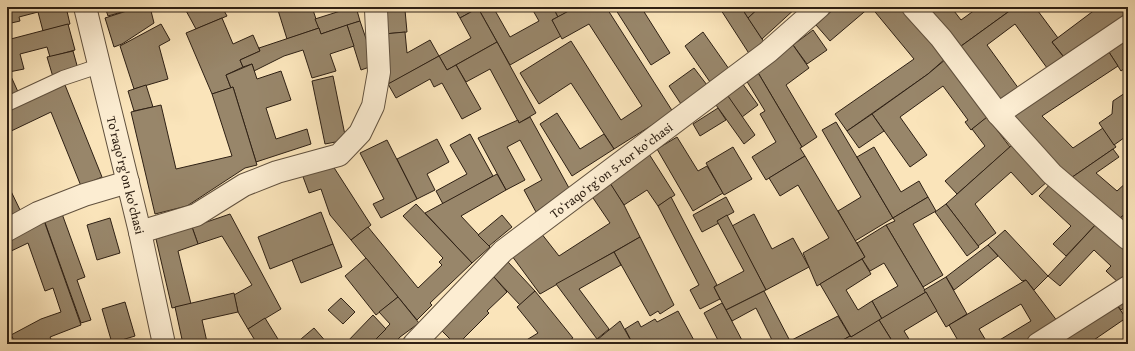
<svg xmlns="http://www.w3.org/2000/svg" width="1135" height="351" font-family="'Gentium Book Plus',serif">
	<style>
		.building { fill: #98866a; stroke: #2e2014 }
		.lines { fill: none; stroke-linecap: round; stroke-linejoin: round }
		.service-casing { stroke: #61513e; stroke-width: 16 }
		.minor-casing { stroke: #61513e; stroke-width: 24 }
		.tertiary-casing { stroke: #61513e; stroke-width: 24 }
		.service { stroke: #fcedd2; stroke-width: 14 }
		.minor { stroke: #fcedd2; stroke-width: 22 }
		.tertiary { stroke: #fcedd2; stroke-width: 22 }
		.labels { text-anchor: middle; stroke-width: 3.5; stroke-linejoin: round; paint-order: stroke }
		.street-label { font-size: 13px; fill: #2e2014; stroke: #fcedd2 }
	</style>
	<rect width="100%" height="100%" fill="#fae4ba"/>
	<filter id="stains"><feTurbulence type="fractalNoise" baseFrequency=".005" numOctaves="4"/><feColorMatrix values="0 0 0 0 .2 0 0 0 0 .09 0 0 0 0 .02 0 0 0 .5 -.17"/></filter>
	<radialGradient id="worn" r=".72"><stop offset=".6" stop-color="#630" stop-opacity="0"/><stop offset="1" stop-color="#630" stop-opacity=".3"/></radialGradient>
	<g class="building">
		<polygon points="7,7 66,7 70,24 43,31 38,12 19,17 20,21 7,24"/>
		<polygon points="105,7 139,7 108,16"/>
		<polygon points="139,7 150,7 154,23 122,44 114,47 105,18"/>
		<polygon points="184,7 222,7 227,16 196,29"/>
		<polygon points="277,7 312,7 319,28 287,39"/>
		<polygon points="353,7 356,7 360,21 321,34 315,19"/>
		<polygon points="382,7 413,7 405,10 407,32 384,34"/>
		<polygon points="454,7 478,7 478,8 460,18"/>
		<polygon points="480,7 493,7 510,37 539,21 531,7 553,7 558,17 552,20 561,36 510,65 478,8"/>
		<polygon points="553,7 576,7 558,17"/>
		<polygon points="576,7 606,7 673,112 614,149 571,83 539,104 520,73 571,41 621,120 642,106 589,24 562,39 552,20"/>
		<polygon points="614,7 641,7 670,53 651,65"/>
		<polygon points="719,7 741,7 766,45 750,55"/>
		<polygon points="741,7 760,7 748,18"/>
		<polygon points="760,7 797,7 762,39 748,18"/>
		<polygon points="836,7 870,7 830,41 816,25"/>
		<polygon points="871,7 903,7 946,58 928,74 847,131 835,114 914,59"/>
		<polygon points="936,7 951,7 961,20 979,7 1015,7 957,49 930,12"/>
		<polygon points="1015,7 1035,7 1058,38 1052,42 1066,60 1050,72 1015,24 987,45 1019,89 998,105 957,49"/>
		<polygon points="1095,7 1121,7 1128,17 1068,62 1052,42 1096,9"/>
		<polygon points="478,8 497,42 447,70 439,56 471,38 460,18"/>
		<polygon points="222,18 233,44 253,35 260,51 240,60 243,67 226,75 231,88 212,94 186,33"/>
		<polygon points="360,21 375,65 361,70 347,25"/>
		<polygon points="68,24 75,50 50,57 47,47 20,54 24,69 9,72 7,64 7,40"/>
		<polygon points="161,24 170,40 159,46 168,79 134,89 120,46"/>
		<polygon points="347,25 354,46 330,54 336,71 312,78 303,50 284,56 254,71 252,64 243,67 240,60 260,51 259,48 319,28 321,34"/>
		<polygon points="813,30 827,50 807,64 793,45"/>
		<polygon points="1128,31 1128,66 1121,71 1105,46"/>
		<polygon points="405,32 407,53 430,40 439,56 389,84 384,34"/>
		<polygon points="703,32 729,69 710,82 685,46"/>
		<polygon points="497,42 536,113 519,123 490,69 466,82 456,65"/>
		<polygon points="793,45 809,68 786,85 817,137 802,147 757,71"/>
		<polygon points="1105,46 1118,66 1042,116 1073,148 1103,128 1116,147 1068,180 1004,112"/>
		<polygon points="73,51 78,69 53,77 47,57"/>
		<polygon points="439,56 447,70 456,65 481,109 462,119 442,83 434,87 430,79 396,98 388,84"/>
		<polygon points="946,59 989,116 971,130 965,122 968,120 943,86 900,117 927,155 910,167 872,114 928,74"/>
		<polygon points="252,64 257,79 281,71 291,100 266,108 276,139 307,129 311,144 256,162 233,87 231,88 226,75"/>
		<polygon points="694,68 707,85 681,104 669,86"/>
		<polygon points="757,71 802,147 800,148 805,156 766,180 752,157 776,142 760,114 765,111 746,80"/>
		<polygon points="9,72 19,94 7,99 7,73"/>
		<polygon points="333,76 346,140 325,144 312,81"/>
		<polygon points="63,80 102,177 81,186 51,112 7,133 7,107"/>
		<polygon points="742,83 758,105 742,117 726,94"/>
		<polygon points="146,85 153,107 134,111 128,91"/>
		<polygon points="233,87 257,165 245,168 187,206 155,214 131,112 161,105 176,169 232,156 212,94"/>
		<polygon points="1128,91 1128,135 1114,145 1099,123 1112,114 1113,101"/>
		<polygon points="728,96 755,135 744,144 716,105"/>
		<polygon points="718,108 726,120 700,136 693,124"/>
		<polygon points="557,113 580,149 604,134 614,149 572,176 540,124"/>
		<polygon points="872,114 884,131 859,148 847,131"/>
		<polygon points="530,117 569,188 536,212 524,190 542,180 520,140 507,147 525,180 506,190 478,138 518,120 519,123"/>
		<polygon points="987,117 1010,147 957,194 945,181 985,146 972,129"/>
		<polygon points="836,122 893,218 855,241 838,211 861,197 822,130"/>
		<polygon points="470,134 493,176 443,204 436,191 467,174 450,145"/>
		<polygon points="677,137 698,171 707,166 723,193 693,211 657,149"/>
		<polygon points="437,139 449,162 427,174 435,190 417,199 397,159"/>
		<polygon points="387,140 417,199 381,218 373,204 384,199 360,153"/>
		<polygon points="1012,145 1048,181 1032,195 1011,172 975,204 996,233 978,246 946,204"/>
		<polygon points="733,147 752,179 724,195 706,163"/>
		<polygon points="874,147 901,192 919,181 928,197 893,218 857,157"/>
		<polygon points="1113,149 1119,157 1096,173 1117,191 1128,181 1128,211 1117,221 1068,180"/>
		<polygon points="649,154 675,195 658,206 647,190 624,205 608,181"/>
		<polygon points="805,156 865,257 817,286 803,253 829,238 798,185 780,196 769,178"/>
		<polygon points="331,163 371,225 351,240 330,215 321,189 309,193 302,174"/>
		<polygon points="497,174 506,190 461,216 490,247 472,263 425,213"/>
		<polygon points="1053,181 1099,221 1066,256 1053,244 1071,226 1039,196"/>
		<polygon points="7,183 22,214 7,221"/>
		<polygon points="610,183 624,205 640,237 540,294 512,256 541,233 559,256 610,223 591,195"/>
		<polygon points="671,197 717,285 714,287 720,299 700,309 690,290 699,285 658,206"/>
		<polygon points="726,197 734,212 717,221 719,223 702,232 693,215"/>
		<polygon points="928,197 936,211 913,224 943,275 923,287 886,225 895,221 893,218"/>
		<polygon points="416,204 472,263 430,303 432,305 417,320 351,240 368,227 418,288 442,265 439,262 443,258 403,216"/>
		<polygon points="946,204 979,247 967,256 935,212"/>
		<polygon points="61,211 85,277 77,280 91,320 81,323 43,217"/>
		<polygon points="1128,211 1128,230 1118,220"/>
		<polygon points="321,212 333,244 270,269 258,237"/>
		<polygon points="230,214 281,309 248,329 238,312 234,295 252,285 222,236 198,244 192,227"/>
		<polygon points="754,214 772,249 793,238 809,267 766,290 732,226"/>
		<polygon points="42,215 81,325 50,337 52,341 46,344 16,344 11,335 41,319 61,312 53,288 45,291 28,243 7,253 7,233"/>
		<polygon points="502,215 512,227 489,246 478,235"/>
		<polygon points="727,215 766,290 726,310 714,287 744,271 717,221"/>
		<polygon points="110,218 120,253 97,260 87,225"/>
		<polygon points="1099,221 1128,248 1128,282 1122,286 1106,271 1111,266 1094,250 1060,286 1048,276"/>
		<polygon points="886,225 926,292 882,319 872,301 898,286 884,263 870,271 862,259 865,257 857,243"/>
		<polygon points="192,227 198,244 178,251 191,304 172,308 156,239"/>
		<polygon points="1005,230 1048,276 1034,290 1026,280 1022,281 988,245"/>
		<polygon points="640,237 674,305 660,314 658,311 650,316 614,252"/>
		<polygon points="333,244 342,267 301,283 292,260"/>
		<polygon points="988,245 998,256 954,290 946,277"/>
		<polygon points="614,252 621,265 579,289 609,329 597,339 556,284"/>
		<polygon points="366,258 398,297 376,315 345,276"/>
		<polygon points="862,259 871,274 846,290 858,310 872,301 882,319 851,337 820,284"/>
		<polygon points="508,262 535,291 520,305 493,276"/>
		<polygon points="494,277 507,292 487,311 489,313 458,344 455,344 441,330"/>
		<polygon points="946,277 967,314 946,327 924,290"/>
		<polygon points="1026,280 1061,326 1030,344 993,344 1031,321 1021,304 979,329 988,344 960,344 949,325"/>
		<polygon points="535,291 573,338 563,344 520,344 538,333 517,307"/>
		<polygon points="764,291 790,341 791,344 774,344 756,308 732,321 726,310"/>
		<polygon points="1128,291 1128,305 1121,310 1114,301"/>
		<polygon points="926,292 937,311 904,331 912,344 894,344 879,320"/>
		<polygon points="234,293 238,312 202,320 207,342 198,344 183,344 175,307"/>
		<polygon points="398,297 419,323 400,337 394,344 371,344 390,324 379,312"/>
		<polygon points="341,298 355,312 343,324 328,310"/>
		<polygon points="1114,301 1126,318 1088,344 1053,344"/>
		<polygon points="125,302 135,336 112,343 102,309"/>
		<polygon points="722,303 726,310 744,344 720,344 704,313"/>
		<polygon points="678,311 696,344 646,344 645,343 643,344 633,344 625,329 638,321 641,327 655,319 657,322"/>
		<polygon points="373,315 386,329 371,344 345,344"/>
		<polygon points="838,316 850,336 836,344 791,344 790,341"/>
		<polygon points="265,318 281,344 253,344 256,342 248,329"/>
		<polygon points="879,320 894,344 836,344 850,336 851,337"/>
		<polygon points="620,321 631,341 628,344 592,344"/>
		<polygon points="314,328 328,344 305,344 301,339"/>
	</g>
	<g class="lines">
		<g class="service-casing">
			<polyline id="service" points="7,104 63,78 99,66"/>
		</g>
		<g class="minor-casing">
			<g id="minor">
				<polyline points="913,7 941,38 998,114 1052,174 1128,239"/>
				<polyline points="998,114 1128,26"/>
				<polyline points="7,230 38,213 84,195 128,182"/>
				<polyline points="140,232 196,215 244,185 277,172 339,155 360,133 373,106 379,72 376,10 375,7"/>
				<polyline points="414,344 503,251 768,52 819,7"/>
				<polyline points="1038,344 1128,287"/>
			</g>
		</g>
		<g class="tertiary-casing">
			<polyline id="tertiary" points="85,7 140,232 164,344"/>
		</g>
		<use href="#service" class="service"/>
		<use href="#minor" class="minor"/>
		<use href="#tertiary" class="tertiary"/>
	</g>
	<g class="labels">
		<g class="street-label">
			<text transform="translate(611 170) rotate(-37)" y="5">Toʻraqoʻrgʻon 5-tor koʻchasi</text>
			<text transform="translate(126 175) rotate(76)" y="5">To'raqo'rg'on ko'chasi</text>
		</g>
	</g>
	<rect width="1135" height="351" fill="none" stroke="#fae4ba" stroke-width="24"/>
	<rect x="8" y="8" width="1119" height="335" fill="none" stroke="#2e2014" stroke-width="2"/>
	<rect x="12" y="12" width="1111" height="327" fill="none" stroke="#2e2014"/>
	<rect width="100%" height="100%" filter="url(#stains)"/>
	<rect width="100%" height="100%" fill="url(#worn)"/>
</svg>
